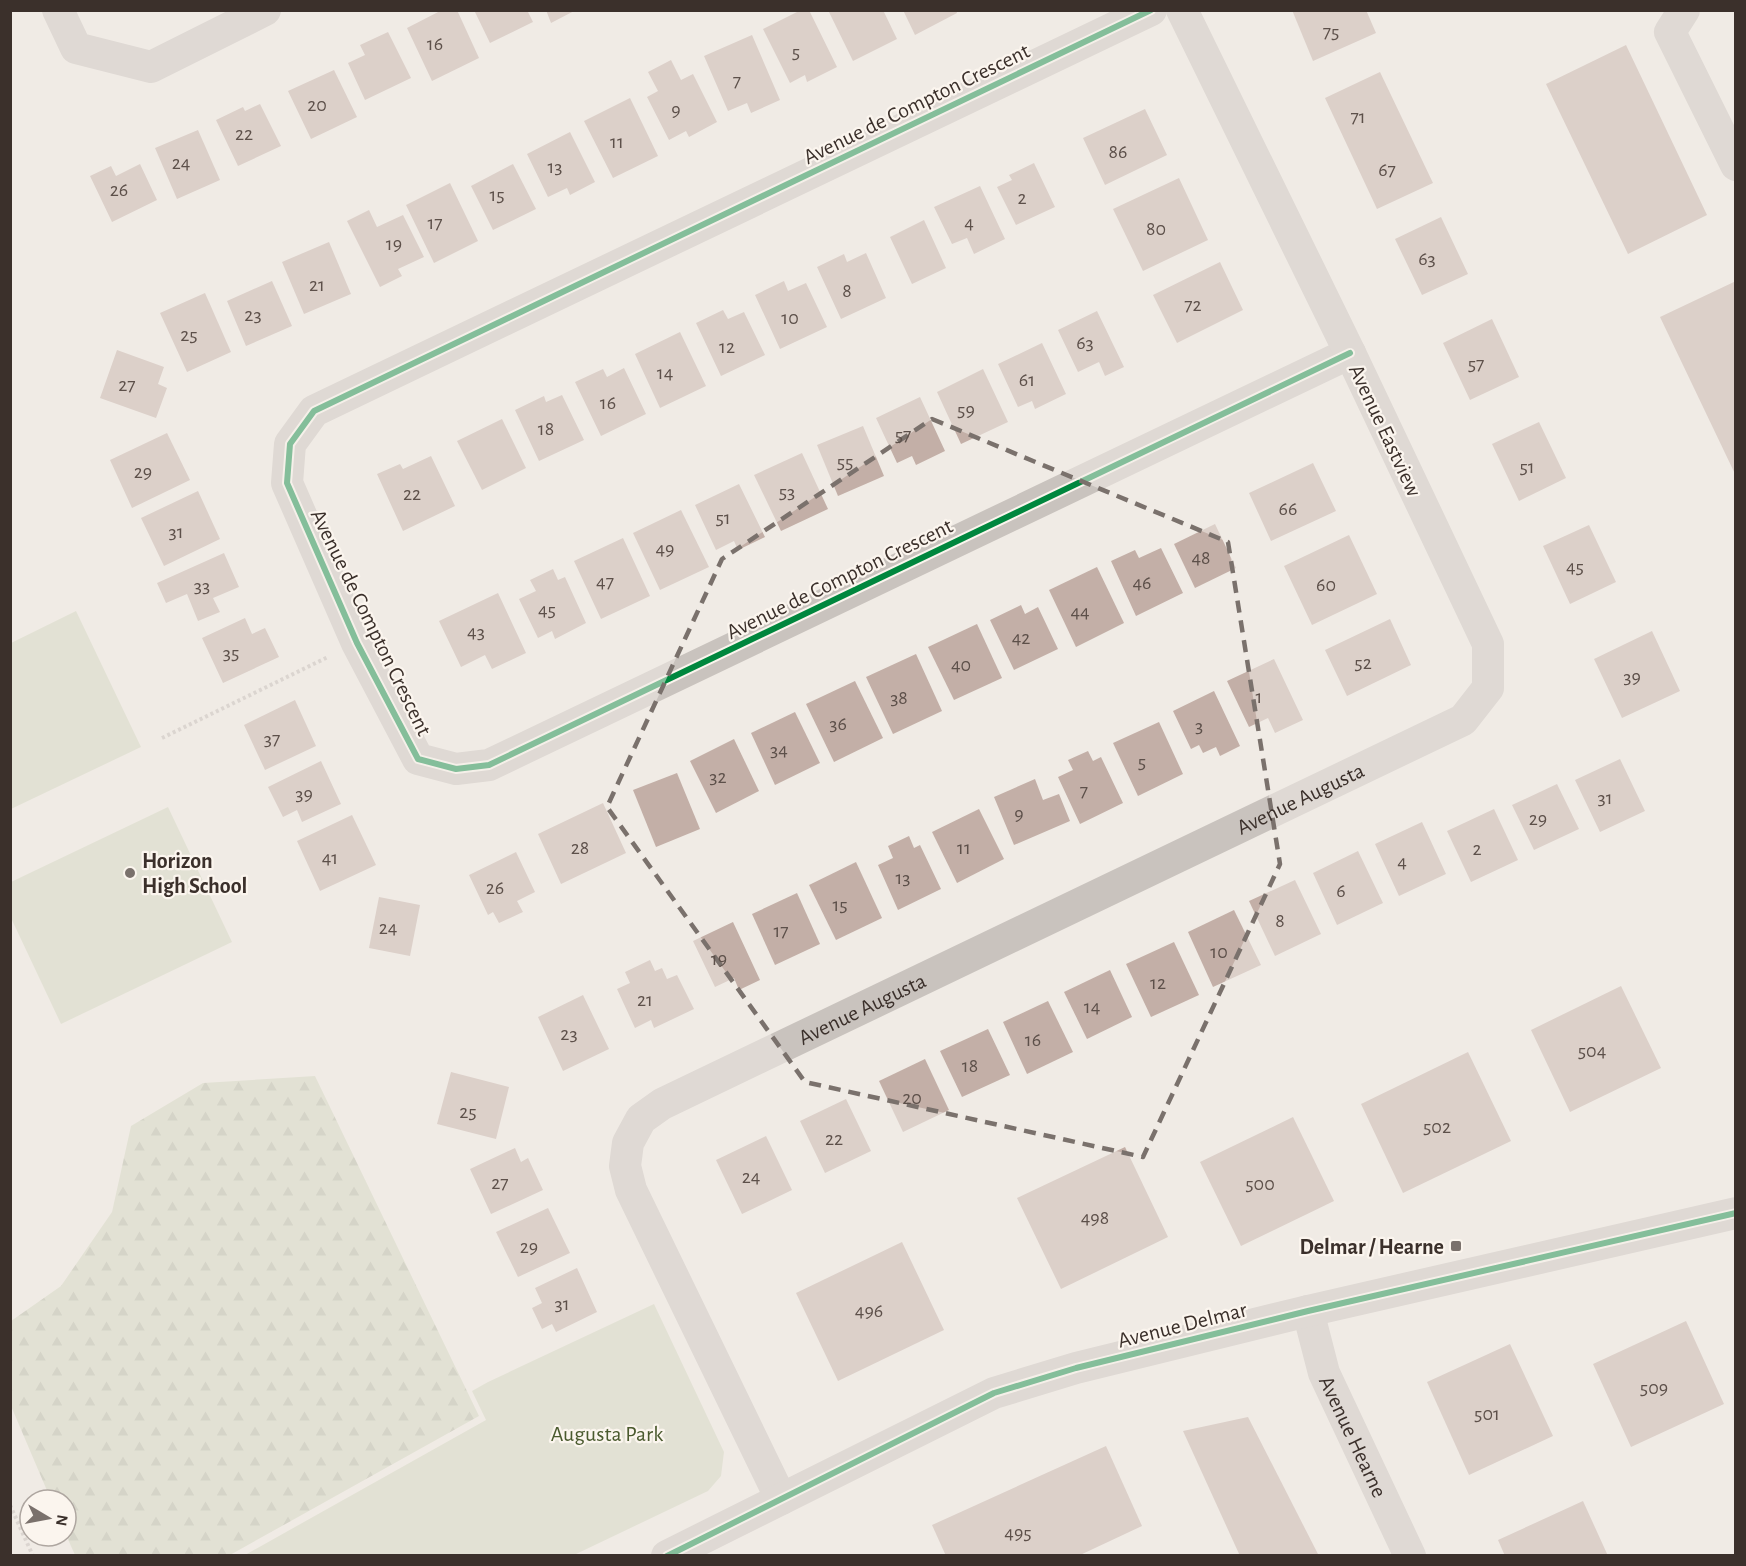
<svg xmlns="http://www.w3.org/2000/svg" width="1746" height="1566" font-family="'Alegreya Sans',sans-serif">
	<style>
		.forest { fill: url(#forest-firs) }
		.green { fill: #d1d6bf }
		.building { fill: #c3afa7 }
		.lines { fill: none; stroke-linecap: round; stroke-linejoin: round }
		.path { stroke: #c2bbb6; stroke-width: 4; stroke-dasharray: 3 3; stroke-linecap: butt }
		.minor { stroke: #c9c3be; stroke-width: 32 }
		.cycleway-casing { stroke: #fbf5ee; stroke-width: 10 }
		.cycleway { stroke: #00873e; stroke-width: 6 }
		.marked { fill: none; stroke: #7a716c; stroke-width: 4.5; stroke-dasharray: 12 8; stroke-linejoin: round }
		.poi-dot { fill: #7a716c; stroke: #fbf5ee; stroke-width: 2 }
		.labels { text-anchor: middle; stroke-width: 4.5; stroke-linejoin: round; paint-order: stroke }
		.number-label { font-size: 20px; fill: #5d504a }
		.street-label { font-size: 22px; fill: #3b302b; stroke: #fbf5ee }
		.poi-label { font-size: 22px; font-weight: bold; fill: #3b302b; stroke: #fbf5ee; text-anchor: start }
		.park-label { font-size: 22px; fill: #4a5a2e; stroke: #fbf5ee }
	</style>
	<defs>
		<pattern id="forest-firs" width="22" height="20" patternUnits="userSpaceOnUse" patternTransform="scale(1.5)"><rect width="22" height="20" fill="#d1d6bf"/><path d="M5 1l3.5 6h-7zM16 11l3.5 6h-7z" fill="#b4b8a4"/></pattern>
	</defs>
	<rect width="100%" height="100%" fill="#f0ebe5"/>
	<polygon class="forest" points="315,1076 479,1416 230,1555 75,1555 66,1535 66,1500 51,1500 11,1406 11,1321 61,1286 112,1212 131,1126 203,1083"/>
	<g class="green">
		<polygon points="76,611 141,747 11,809 11,643"/>
		<polygon points="168,807 232,942 61,1024 11,918 11,882"/>
		<polygon points="654,1304 724,1452 721,1476 708,1491 574,1555 245,1555 486,1420 472,1391 488,1382"/>
	</g>
	<g class="building">
		<polygon points="442,10 457,10 479,58 432,81 407,28"/>
		<polygon points="474,10 527,10 533,22 490,43"/>
		<polygon points="546,10 576,10 551,23"/>
		<polygon points="801,10 809,10 837,67 807,82 805,75 790,83 763,29"/>
		<polygon points="828,10 883,10 897,39 853,61"/>
		<polygon points="903,10 956,10 957,13 915,35"/>
		<polygon points="1292,10 1366,10 1376,33 1313,61"/>
		<polygon points="388,32 411,78 365,100 348,63 365,55 360,45"/>
		<polygon points="752,35 780,100 751,113 747,103 728,111 704,56"/>
		<polygon points="1626,45 1707,215 1628,254 1546,84"/>
		<polygon points="671,60 681,80 693,74 717,122 689,137 686,131 669,140 647,97 658,91 648,72"/>
		<polygon points="334,70 357,117 311,139 288,91"/>
		<polygon points="1380,72 1433,183 1377,209 1325,98"/>
		<polygon points="630,98 658,156 613,178 584,121"/>
		<polygon points="260,104 281,146 238,166 216,120 243,107 245,111"/>
		<polygon points="1145,109 1167,155 1105,185 1083,138"/>
		<polygon points="198,130 220,180 177,199 155,148"/>
		<polygon points="570,132 595,182 570,195 567,188 548,197 527,154"/>
		<polygon points="1034,163 1055,207 1016,225 997,187 1012,180 1009,175"/>
		<polygon points="140,164 157,200 112,222 90,176 111,166 116,176"/>
		<polygon points="513,164 536,209 493,230 471,186"/>
		<polygon points="1179,178 1208,240 1143,271 1113,209"/>
		<polygon points="450,183 478,241 434,263 406,205"/>
		<polygon points="980,186 1005,239 974,254 967,238 952,244 934,207"/>
		<polygon points="369,210 377,227 403,215 424,257 398,269 402,276 380,287 347,221"/>
		<polygon points="1441,217 1468,274 1422,295 1395,239"/>
		<polygon points="924,220 946,268 912,284 890,237"/>
		<polygon points="329,242 351,294 304,314 282,262"/>
		<polygon points="866,253 886,298 841,319 817,267 844,254 847,262"/>
		<polygon points="1220,262 1243,310 1177,343 1153,295"/>
		<polygon points="272,281 292,326 246,346 227,301"/>
		<polygon points="784,281 788,291 806,283 827,327 780,349 755,295"/>
		<polygon points="1736,281 1736,476 1660,317"/>
		<polygon points="205,293 231,352 187,372 160,313"/>
		<polygon points="723,310 728,319 744,312 765,355 721,376 696,323"/>
		<polygon points="1097,311 1124,367 1105,376 1099,362 1078,372 1058,330"/>
		<polygon points="1492,319 1519,377 1470,400 1443,343"/>
		<polygon points="680,332 706,386 660,408 635,354"/>
		<polygon points="1042,343 1066,394 1035,409 1032,401 1018,407 998,364"/>
		<polygon points="117,350 164,367 158,384 167,388 156,418 100,398"/>
		<polygon points="624,368 646,414 601,436 575,382 603,369 607,377"/>
		<polygon points="983,369 1008,422 961,444 937,392"/>
		<polygon points="562,395 584,440 539,461 515,410 544,396 546,402"/>
		<polygon points="920,397 945,451 916,465 912,456 897,463 876,418"/>
		<polygon points="502,419 526,468 482,490 457,441"/>
		<polygon points="1539,422 1566,478 1519,501 1492,444"/>
		<polygon points="863,426 884,476 838,496 817,445"/>
		<polygon points="167,433 190,480 132,508 110,460"/>
		<polygon points="802,453 828,509 781,531 754,475"/>
		<polygon points="431,456 455,506 403,531 377,474 400,464 403,469"/>
		<polygon points="1313,463 1336,511 1271,541 1249,493"/>
		<polygon points="739,484 765,537 738,550 734,541 716,550 695,505"/>
		<polygon points="198,491 220,539 164,566 141,518"/>
		<polygon points="681,510 709,567 660,590 633,533"/>
		<polygon points="1215,524 1236,568 1195,588 1174,544"/>
		<polygon points="1589,525 1616,582 1570,604 1543,546"/>
		<polygon points="1349,535 1377,594 1312,625 1284,566"/>
		<polygon points="623,538 650,596 601,619 574,561"/>
		<polygon points="1161,548 1183,593 1136,616 1111,561 1135,550 1139,558"/>
		<polygon points="224,553 239,587 213,598 220,612 198,621 187,594 166,603 157,583"/>
		<polygon points="1097,567 1124,623 1076,647 1049,590"/>
		<polygon points="553,569 558,580 565,577 586,623 555,639 552,631 538,638 519,599 536,591 530,580"/>
		<polygon points="498,593 526,653 492,669 485,655 461,667 439,621"/>
		<polygon points="1021,605 1025,614 1038,607 1058,649 1014,670 990,620"/>
		<polygon points="245,618 252,634 265,628 279,657 223,683 202,638"/>
		<polygon points="1390,619 1411,665 1347,696 1325,650"/>
		<polygon points="977,624 1002,678 954,700 928,647"/>
		<polygon points="1652,631 1680,691 1622,718 1594,659"/>
		<polygon points="916,654 942,711 893,734 866,677"/>
		<polygon points="1274,659 1303,720 1275,733 1268,718 1249,727 1227,681"/>
		<polygon points="855,681 883,738 834,762 806,704"/>
		<polygon points="1214,691 1240,746 1220,756 1216,747 1203,753 1199,745 1191,749 1173,711"/>
		<polygon points="295,700 316,746 265,770 244,725"/>
		<polygon points="795,712 820,763 775,785 751,733"/>
		<polygon points="1159,722 1183,774 1138,796 1113,743"/>
		<polygon points="734,739 759,791 716,813 690,761"/>
		<polygon points="1088,751 1093,761 1101,757 1123,803 1080,824 1058,777 1073,770 1068,760"/>
		<polygon points="1620,759 1645,811 1600,832 1575,780"/>
		<polygon points="321,761 341,804 302,822 297,810 283,817 268,787"/>
		<polygon points="677,773 700,829 656,847 633,790"/>
		<polygon points="1035,779 1043,800 1059,794 1070,821 1014,845 994,797"/>
		<polygon points="1557,784 1579,829 1534,850 1512,805"/>
		<polygon points="603,803 626,853 561,884 538,834"/>
		<polygon points="979,809 1004,859 957,883 932,832"/>
		<polygon points="1494,809 1518,860 1471,882 1447,831"/>
		<polygon points="352,815 376,865 320,891 297,841"/>
		<polygon points="1422,822 1446,874 1399,896 1375,844"/>
		<polygon points="909,836 914,848 920,845 941,889 898,910 878,865 893,858 888,846"/>
		<polygon points="1358,851 1383,903 1337,925 1313,873"/>
		<polygon points="516,852 535,892 517,901 523,912 499,923 493,912 488,915 469,875"/>
		<polygon points="856,862 882,918 836,940 809,885"/>
		<polygon points="1295,880 1321,934 1275,956 1249,901"/>
		<polygon points="797,893 820,944 775,965 752,914"/>
		<polygon points="379,897 420,905 410,956 369,948"/>
		<polygon points="1234,910 1261,965 1213,987 1188,932"/>
		<polygon points="733,922 760,980 739,990 734,978 715,987 693,941"/>
		<polygon points="1174,942 1199,995 1151,1017 1126,964"/>
		<polygon points="650,960 655,971 662,968 667,979 677,975 694,1009 654,1028 651,1020 635,1028 617,989 630,983 625,972"/>
		<polygon points="1110,970 1132,1017 1087,1039 1064,992"/>
		<polygon points="1621,986 1661,1068 1570,1112 1531,1030"/>
		<polygon points="583,995 609,1049 563,1071 538,1017"/>
		<polygon points="1048,1001 1073,1052 1027,1074 1003,1022"/>
		<polygon points="988,1029 1010,1075 962,1097 940,1051"/>
		<polygon points="1468,1052 1511,1141 1403,1193 1361,1104"/>
		<polygon points="925,1059 949,1110 903,1132 879,1081"/>
		<polygon points="451,1072 509,1087 496,1139 437,1124"/>
		<polygon points="846,1099 871,1151 825,1173 800,1121"/>
		<polygon points="1293,1117 1334,1201 1241,1246 1200,1162"/>
		<polygon points="766,1136 792,1190 742,1214 716,1160"/>
		<polygon points="1125,1147 1168,1237 1061,1289 1017,1198"/>
		<polygon points="515,1148 521,1162 528,1158 543,1190 491,1214 470,1169"/>
		<polygon points="548,1208 570,1253 518,1277 496,1232"/>
		<polygon points="902,1242 944,1330 838,1381 796,1293"/>
		<polygon points="577,1268 597,1312 556,1332 552,1324 542,1329 532,1308 542,1303 535,1288"/>
		<polygon points="1686,1321 1724,1404 1631,1447 1593,1364"/>
		<polygon points="1510,1344 1553,1436 1469,1475 1427,1382"/>
		<polygon points="1248,1417 1319,1556 1240,1556 1183,1431"/>
		<polygon points="1106,1446 1142,1526 1078,1556 946,1556 932,1525"/>
		<polygon points="1583,1501 1608,1556 1505,1556 1498,1540"/>
	</g>
	<g class="lines">
		<g class="path">
			<polyline points="162,738 328,657"/>
			<polyline points="10,1505 33,1556"/>
		</g>
		<g class="minor">
			<polyline points="58,10 76,48 151,67 265,10"/>
			<polyline points="1151,10 314,411 290,444 287,483 357,643 418,759 456,769 489,765 1350,353"/>
			<polyline points="1684,10 1670,32 1736,165"/>
			<path id="s1" d="M1308,1311L1324,1373L1410,1556"/>
			<path id="s2" d="M781,1499L631,1190L625,1166L628,1143L641,1119L662,1104L1463,720L1488,688V644L1350,353L1182,10"/>
			<polyline points="667,1556 994,1393 1076,1368 1308,1311 1736,1213"/>
		</g>
		<g class="cycleway-casing">
			<g id="cycleway">
				<polyline points="1151,10 314,411 290,444 287,483 357,643 418,759 456,769 489,765 1350,353"/>
				<polyline points="667,1556 994,1393 1076,1368 1308,1311 1736,1213"/>
			</g>
		</g>
		<use href="#cycleway" class="cycleway"/>
	</g>
	<path d="M0 0H1746V1566H0ZM932,419L1228,542L1280,864L1143,1157L805,1082L607,807L722,559Z" fill="#f0ebe5" fill-opacity=".55" fill-rule="evenodd"/>
	<path class="marked" d="M932,419L1228,542L1280,864L1143,1157L805,1082L607,807L722,559Z"/>
	<g class="poi-dot">
		<circle cx="130" cy="873" r="6"/>
		<rect x="1450" y="1240" width="12" height="12" rx="3"/>
	</g>
	<g class="labels">
		<g class="number-label">
			<text x="1331" y="38">75</text>
			<text x="435" y="50">16</text>
			<text x="796" y="58">5</text>
			<text x="737" y="87">7</text>
			<text x="317" y="111">20</text>
			<text x="676" y="116">9</text>
			<text x="1358" y="123">71</text>
			<text x="244" y="140">22</text>
			<text x="617" y="148">11</text>
			<text x="1118" y="158">86</text>
			<text x="181" y="169">24</text>
			<text x="555" y="173">13</text>
			<text x="1387" y="176">67</text>
			<text x="119" y="196">26</text>
			<text x="497" y="201">15</text>
			<text x="1022" y="204">2</text>
			<text x="435" y="229">17</text>
			<text x="969" y="229">4</text>
			<text x="1156" y="235">80</text>
			<text x="394" y="250">19</text>
			<text x="1427" y="265">63</text>
			<text x="317" y="291">21</text>
			<text x="847" y="297">8</text>
			<text x="1193" y="311">72</text>
			<text x="253" y="321">23</text>
			<text x="790" y="324">10</text>
			<text x="189" y="341">25</text>
			<text x="1085" y="349">63</text>
			<text x="727" y="353">12</text>
			<text x="1476" y="370">57</text>
			<text x="665" y="379">14</text>
			<text x="1027" y="386">61</text>
			<text x="127" y="391">27</text>
			<text x="608" y="409">16</text>
			<text x="966" y="416">59</text>
			<text x="546" y="435">18</text>
			<text x="903" y="441">57</text>
			<text x="845" y="468">55</text>
			<text x="1527" y="473">51</text>
			<text x="143" y="478">29</text>
			<text x="787" y="498">53</text>
			<text x="412" y="500">22</text>
			<text x="1288" y="515">66</text>
			<text x="723" y="524">51</text>
			<text x="176" y="538">31</text>
			<text x="665" y="555">49</text>
			<text x="1201" y="564">48</text>
			<text x="1575" y="573">45</text>
			<text x="605" y="588">47</text>
			<text x="1142" y="589">46</text>
			<text x="1326" y="591">60</text>
			<text x="202" y="592">33</text>
			<text x="547" y="616">45</text>
			<text x="1080" y="618">44</text>
			<text x="476" y="638">43</text>
			<text x="1021" y="644">42</text>
			<text x="231" y="659">35</text>
			<text x="1363" y="669">52</text>
			<text x="961" y="671">40</text>
			<text x="1632" y="683">39</text>
			<text x="1259" y="703">1</text>
			<text x="899" y="704">38</text>
			<text x="838" y="730">36</text>
			<text x="1199" y="732">3</text>
			<text x="272" y="745">37</text>
			<text x="779" y="756">34</text>
			<text x="1142" y="768">5</text>
			<text x="718" y="783">32</text>
			<text x="1084" y="797">7</text>
			<text x="304" y="800">39</text>
			<text x="1605" y="804">31</text>
			<text x="1019" y="820">9</text>
			<text x="1538" y="825">29</text>
			<text x="580" y="854">28</text>
			<text x="964" y="854">11</text>
			<text x="1477" y="855">2</text>
			<text x="330" y="864">41</text>
			<text x="1402" y="868">4</text>
			<text x="903" y="884">13</text>
			<text x="495" y="894">26</text>
			<text x="1341" y="897">6</text>
			<text x="840" y="911">15</text>
			<text x="1280" y="927">8</text>
			<text x="388" y="934">24</text>
			<text x="781" y="937">17</text>
			<text x="1219" y="958">10</text>
			<text x="719" y="965">19</text>
			<text x="1158" y="989">12</text>
			<text x="645" y="1006">21</text>
			<text x="1092" y="1013">14</text>
			<text x="569" y="1040">23</text>
			<text x="1033" y="1046">16</text>
			<text x="1592" y="1057">504</text>
			<text x="970" y="1072">18</text>
			<text x="912" y="1104">20</text>
			<text x="468" y="1118">25</text>
			<text x="1437" y="1133">502</text>
			<text x="834" y="1145">22</text>
			<text x="751" y="1183">24</text>
			<text x="500" y="1189">27</text>
			<text x="1260" y="1190">500</text>
			<text x="1095" y="1224">498</text>
			<text x="529" y="1253">29</text>
			<text x="562" y="1310">31</text>
			<text x="869" y="1317">496</text>
			<text x="1654" y="1394">509</text>
			<text x="1487" y="1420">501</text>
			<text x="1018" y="1539">495</text>
		</g>
		<g class="street-label">
			<text transform="translate(916 103) rotate(-26)" y="8">Avenue de Compton Crescent</text>
			<text transform="translate(1386 430) rotate(65)" y="8">Avenue Eastview</text>
			<text transform="translate(839 578) rotate(-26)" y="8">Avenue de Compton Crescent</text>
			<text transform="translate(372 622) rotate(64)" y="8">Avenue de Compton Crescent</text>
			<text dy="8" stroke="none"><textPath href="#s2" startOffset="1152">Avenue Augusta</textPath></text>
			<text dy="8" stroke="none"><textPath href="#s2" startOffset="666">Avenue Augusta</textPath></text>
			<text transform="translate(1182 1324) rotate(-14)" y="8">Avenue Delmar</text>
			<text dy="8" stroke="none"><textPath href="#s1" startOffset="134">Avenue Hearne</textPath></text>
		</g>
		<g class="poi-label">
			<text x="142" y="868">Horizon<tspan x="142" dy="25">High School</tspan></text>
			<text x="1444" y="1254" text-anchor="end">Delmar / Hearne</text>
		</g>
		<g class="park-label">
			<text x="607" y="1441">Augusta Park</text>
		</g>
	</g>
	<rect width="1746" height="1566" fill="none" stroke="#3b302b" stroke-width="24"/>
	<g transform="translate(48 1518) rotate(100)"><circle r="28" fill="#fbf5ee" stroke="#aea6a0" stroke-width="1.5"/>
	<path d="M0-4.5L10 22L0 15L-10 22Z" fill="#7a716c"/>
	<text y="-9" font-size="16" font-weight="bold" text-anchor="middle" fill="#3b302b">N</text>
	</g>
</svg>
